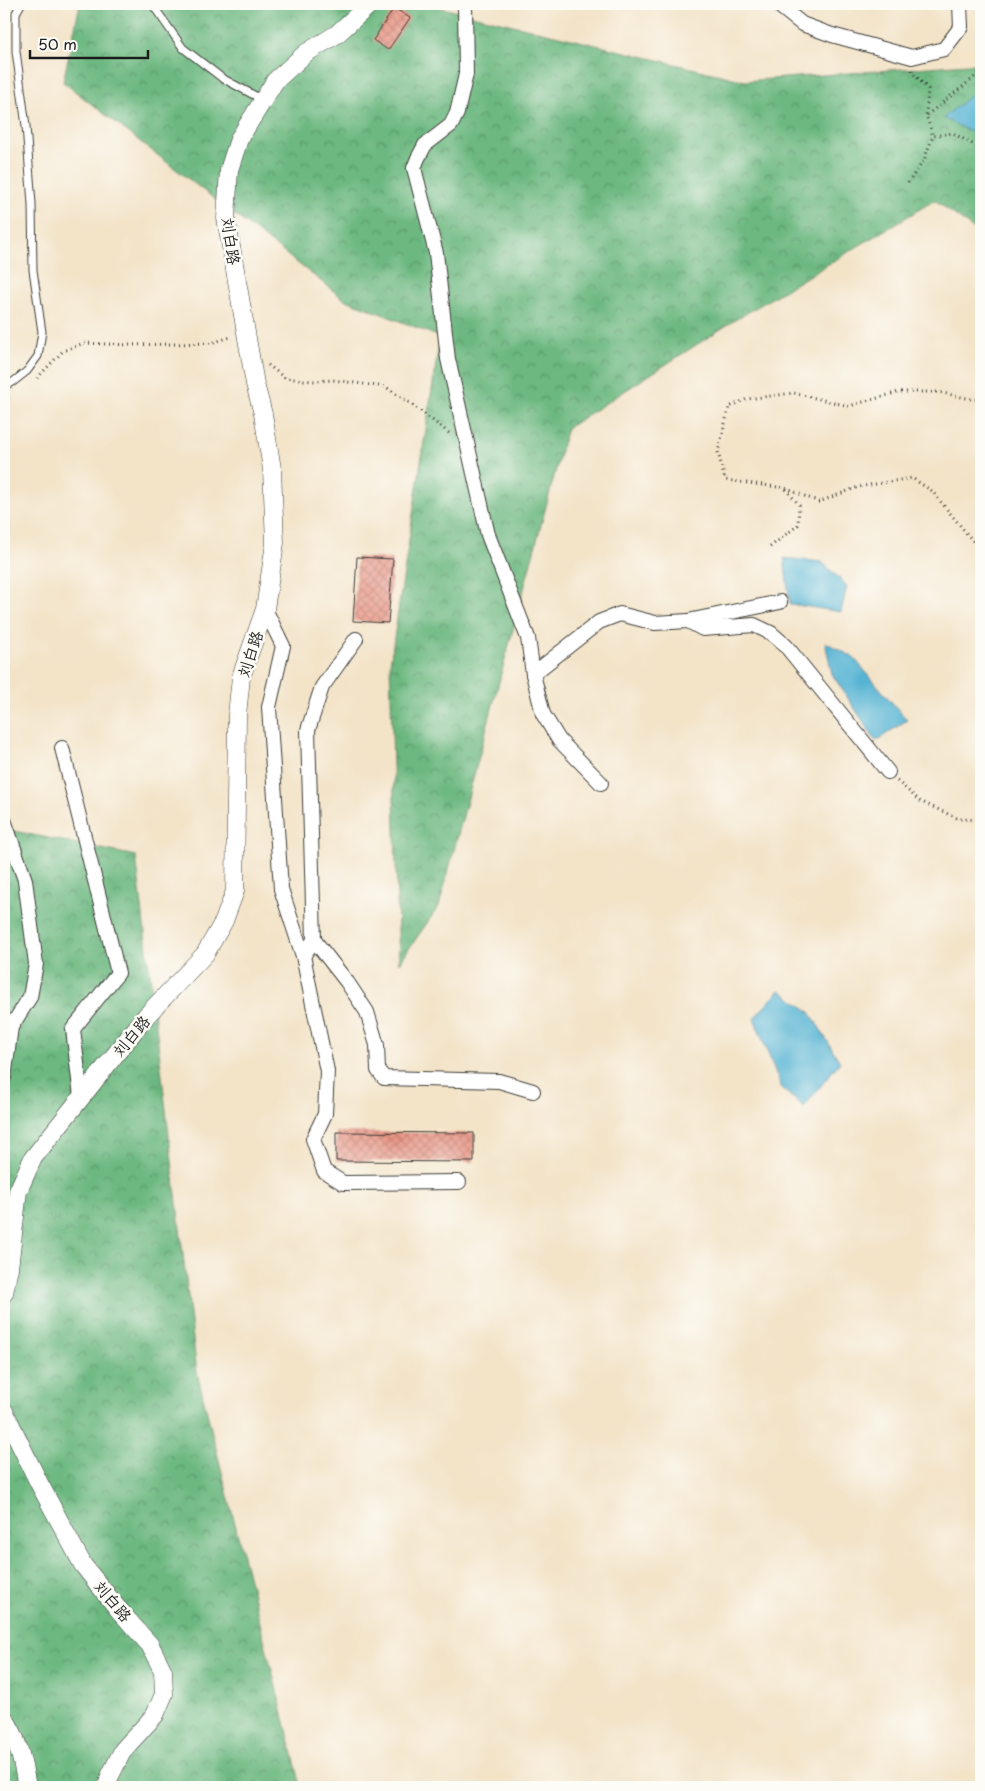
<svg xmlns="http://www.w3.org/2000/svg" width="985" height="1791" font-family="'Playpen Sans','LXGW WenKai TC',sans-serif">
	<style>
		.forest { fill: url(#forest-crowns); stroke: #446a4e }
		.water { fill: #55b3d3; stroke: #386878 }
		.building { fill: url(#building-cross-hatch) }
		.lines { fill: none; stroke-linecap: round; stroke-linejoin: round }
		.service-casing { stroke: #3c3a36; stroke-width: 9 }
		.minor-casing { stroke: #3c3a36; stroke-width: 16 }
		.tertiary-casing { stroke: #3c3a36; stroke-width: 19 }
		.path { stroke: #3c3a36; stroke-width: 3; stroke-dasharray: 1 4; stroke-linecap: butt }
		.service { stroke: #fff; stroke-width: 7 }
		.minor { stroke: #fff; stroke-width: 14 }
		.tertiary { stroke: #fff; stroke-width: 18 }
		.labels { text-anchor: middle; stroke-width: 5; stroke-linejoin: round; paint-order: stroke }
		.street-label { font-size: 16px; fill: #1c1c1c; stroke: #fdfcf7 }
	</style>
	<defs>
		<pattern id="forest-crowns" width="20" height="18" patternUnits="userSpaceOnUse" patternTransform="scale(1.25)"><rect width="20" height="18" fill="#6cb880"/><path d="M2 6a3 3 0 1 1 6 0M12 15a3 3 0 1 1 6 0" fill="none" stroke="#589568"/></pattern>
		<pattern id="building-cross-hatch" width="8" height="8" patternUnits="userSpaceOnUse" patternTransform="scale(1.25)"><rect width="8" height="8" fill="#e99382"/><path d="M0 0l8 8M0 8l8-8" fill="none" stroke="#bc776a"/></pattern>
	</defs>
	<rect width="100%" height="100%" fill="#fdfcf7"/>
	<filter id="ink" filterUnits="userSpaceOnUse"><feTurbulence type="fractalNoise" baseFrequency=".02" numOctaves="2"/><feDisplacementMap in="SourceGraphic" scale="10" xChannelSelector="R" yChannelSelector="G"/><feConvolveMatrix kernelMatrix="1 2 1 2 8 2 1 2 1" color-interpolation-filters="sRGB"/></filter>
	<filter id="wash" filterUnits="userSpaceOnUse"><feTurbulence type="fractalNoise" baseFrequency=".0096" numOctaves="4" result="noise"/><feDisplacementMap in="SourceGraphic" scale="20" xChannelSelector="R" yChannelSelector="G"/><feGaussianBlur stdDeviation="1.12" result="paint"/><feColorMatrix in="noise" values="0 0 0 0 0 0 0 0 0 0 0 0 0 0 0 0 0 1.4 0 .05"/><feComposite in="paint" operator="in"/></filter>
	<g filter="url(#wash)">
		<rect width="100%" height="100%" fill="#f3e3c7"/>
		<g class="forest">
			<polygon points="80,4 426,4 745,81 981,63 981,235 935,200 735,320 567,428 439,906 399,963 390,664 440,337 344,299 63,82"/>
			<polygon points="4,829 136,856 197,1373 300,1782 299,1787 4,1787"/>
		</g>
		<g class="water">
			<polygon points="981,87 981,137 943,118"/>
			<polygon points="784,558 822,562 847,586 841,612 790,604"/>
			<polygon points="825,642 853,657 907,720 876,741 832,674"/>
			<polygon points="780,990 810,1012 840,1062 804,1107 782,1089 754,1018"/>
		</g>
		<g id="blocks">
			<g class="building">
				<polygon points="394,8 410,18 388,50 373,40"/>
				<polygon points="357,557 393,559 388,623 353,621"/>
				<polygon points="336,1132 474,1133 474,1162 336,1161"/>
			</g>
		</g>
	</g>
	<g filter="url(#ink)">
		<use href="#blocks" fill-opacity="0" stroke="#3c3a36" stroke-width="1"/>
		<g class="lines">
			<g class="service-casing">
				<g id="service">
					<polyline points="152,4 183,48 222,78 263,100"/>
					<polyline points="4,386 13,382 27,371 38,356 42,332 33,270 32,204 26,126 16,51 16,13 21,4"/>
				</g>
			</g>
			<g class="minor-casing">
				<g id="minor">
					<polyline points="465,4 466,74 457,113 451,125 425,145 418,158 414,168 436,253 448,359 488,535 528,638 533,674 543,714 559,740 601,783"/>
					<polyline points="777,4 802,24 832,35 912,57 944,49 961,27 960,4"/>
					<polyline points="265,609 283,646 269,707 281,889 303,956 327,1071 325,1114 313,1139 324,1171 343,1183 459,1182"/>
					<polyline points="688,621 703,629 754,625 771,633 786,646 888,772"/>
					<polyline points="533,674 599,622 620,614 655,623 688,621 780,602"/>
					<polyline points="62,748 118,973 73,1029 81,1097"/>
					<polyline points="4,820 25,880 36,964 30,997 11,1027 4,1078"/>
					<polyline points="314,940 347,982 367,1012 377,1045 378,1070 384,1078 499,1081 533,1091"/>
					<polyline points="303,956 314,940 308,730 322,687 356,639"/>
				</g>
			</g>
			<g class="tertiary-casing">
				<g id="tertiary">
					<polyline points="4,1293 9,1268 18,1191 33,1158 146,1016 205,954 224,921 235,891 237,715 241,677 265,609 275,543 272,469 263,414 255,384 226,218 229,170 239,139 275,81 306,53 337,34 370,4"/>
					<polyline points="4,1411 39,1483 83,1565 118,1609 150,1645 163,1671 164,1694 155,1715 123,1750 110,1776 107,1787"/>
					<path d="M4,1718C18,1737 23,1764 27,1787"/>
				</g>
			</g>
			<g class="path">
				<polyline points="912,70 912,72 928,89 926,115 933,136 953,133 981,149"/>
				<polyline points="927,115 981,72"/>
				<polyline points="908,183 924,160 933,136"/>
				<polyline points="268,365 285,378 312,381 333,380 386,387 410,403 449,433"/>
				<polyline points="37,378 63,351 84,343 129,345 211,343 231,337"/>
				<polyline points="4,401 11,396"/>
				<polyline points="981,401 938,392 899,392 849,406 794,393 747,399 729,407 718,452 725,480 785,488 819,502 858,487 912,478 932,491 981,551"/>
				<polyline points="770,547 798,525 799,505 785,488"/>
				<polyline points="897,781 920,801 959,819 981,820"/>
			</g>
			<use href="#service" class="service"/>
			<use href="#minor" class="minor"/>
			<use href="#tertiary" class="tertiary"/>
		</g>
	</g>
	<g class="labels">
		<g class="street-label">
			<text transform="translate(231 241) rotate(82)" y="6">刘白路</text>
			<text transform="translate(250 654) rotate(-72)" y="6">刘白路</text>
			<text transform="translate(131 1036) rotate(-50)" y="6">刘白路</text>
			<text transform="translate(113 1601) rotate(50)" y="6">刘白路</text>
		</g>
	</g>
	<rect width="985" height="1791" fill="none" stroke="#fdfcf7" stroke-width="20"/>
	<path d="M30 50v8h118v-8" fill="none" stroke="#1c1c1c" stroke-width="2.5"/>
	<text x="38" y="50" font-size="15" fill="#1c1c1c" stroke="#fdfcf7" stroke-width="4" paint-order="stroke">50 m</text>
</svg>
